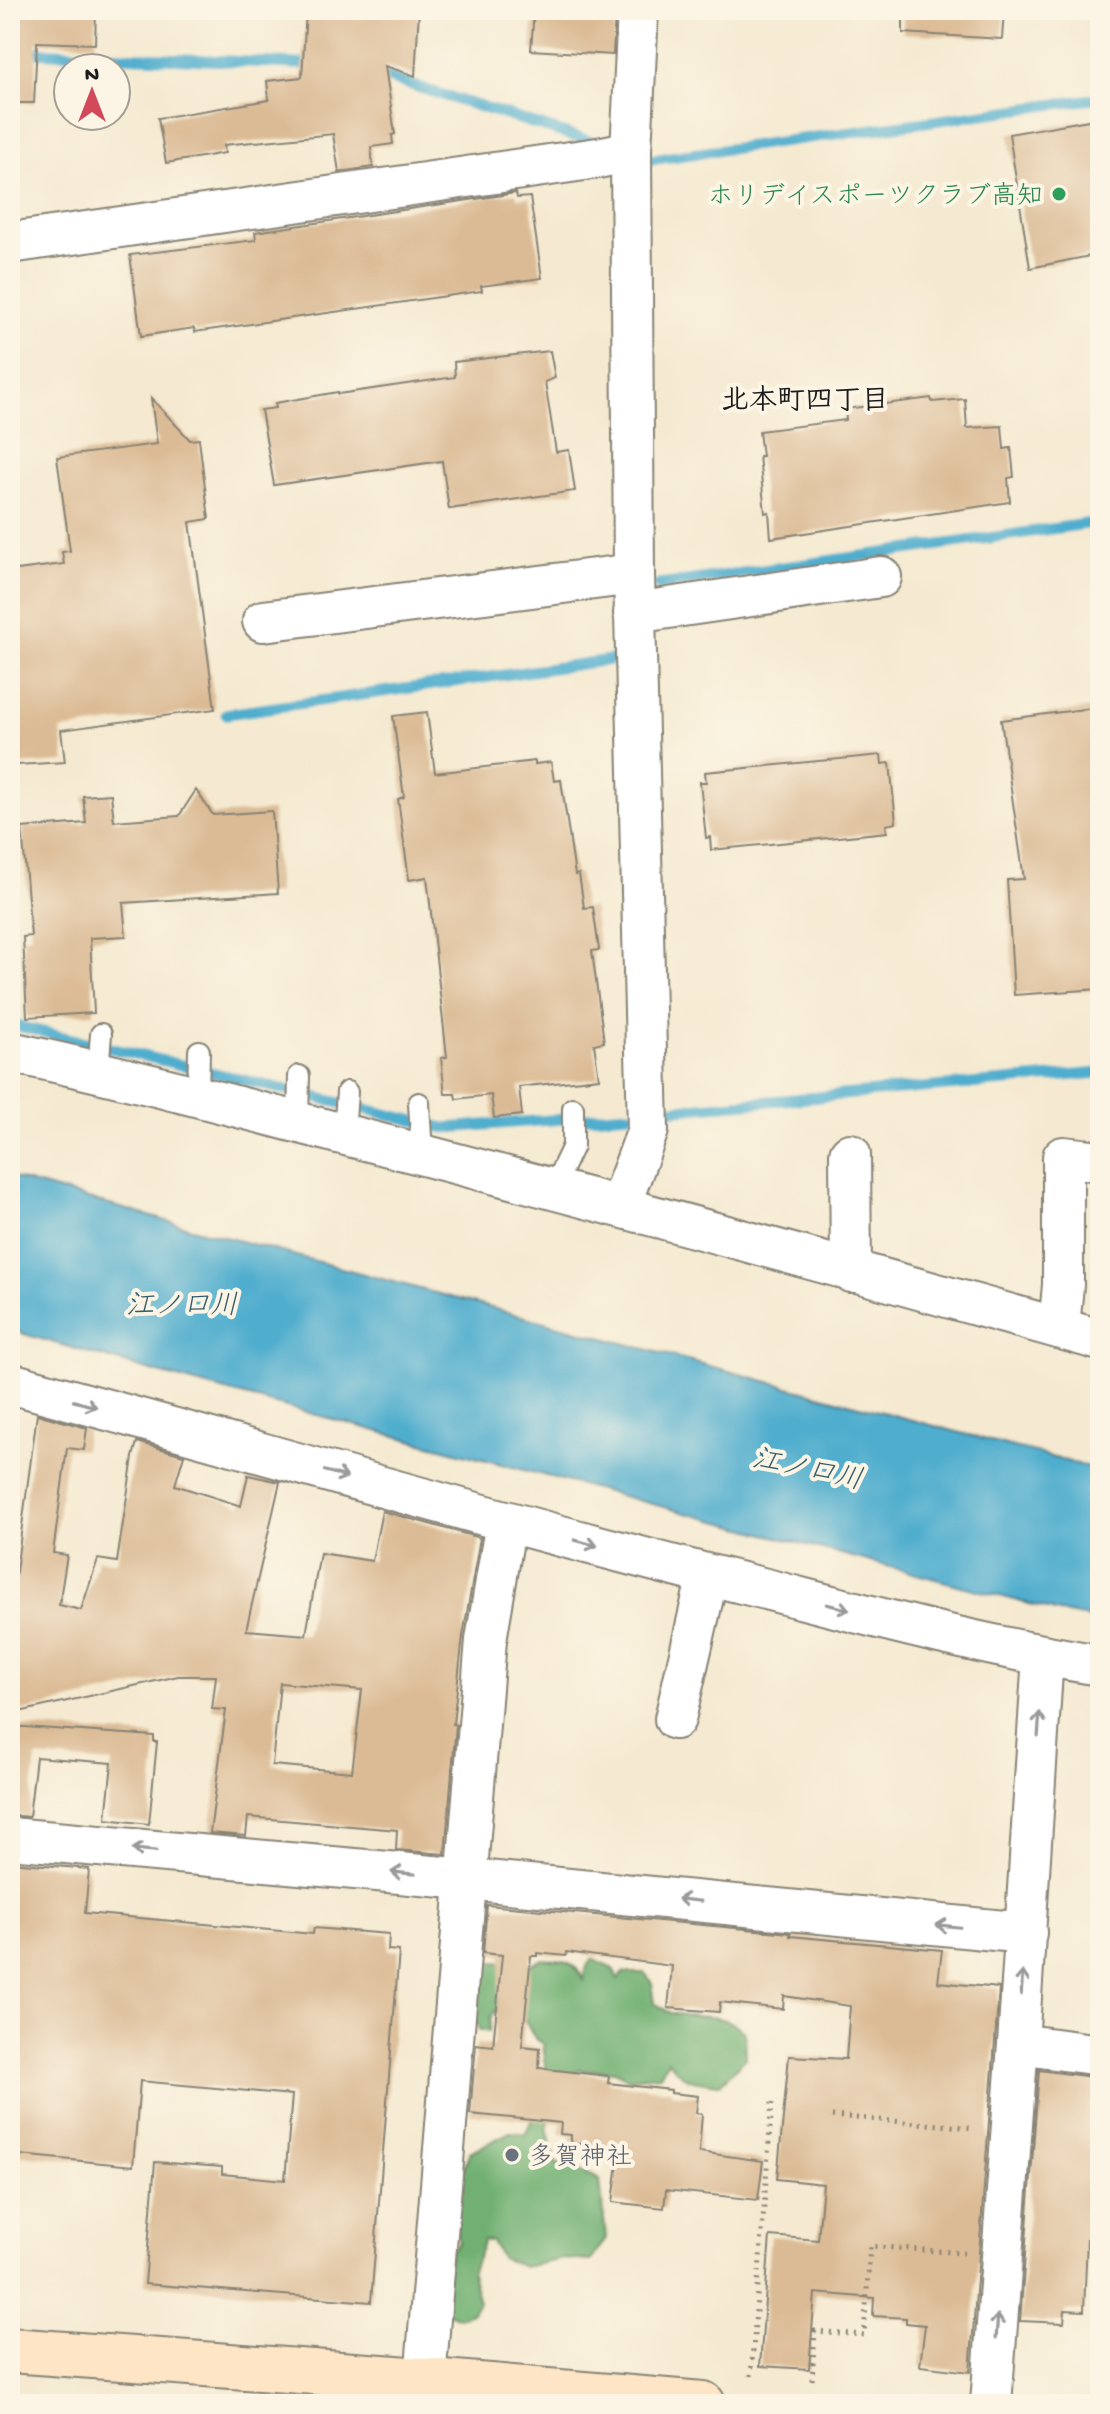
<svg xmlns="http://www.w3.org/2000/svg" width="1110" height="2414" font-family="'Gochi Hand','Klee One',sans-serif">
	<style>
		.forest { fill: #71b072; stroke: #466647; stroke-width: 2 }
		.water { fill: #4fadce; stroke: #366475; stroke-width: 2 }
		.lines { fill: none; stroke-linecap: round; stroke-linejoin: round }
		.stream { stroke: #4fadce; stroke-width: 11 }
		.building { fill: #dbbb95; fill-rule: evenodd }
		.lane-casing { stroke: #888376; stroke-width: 24 }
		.street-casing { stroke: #888376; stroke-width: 44 }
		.secondary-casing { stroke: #888376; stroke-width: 48 }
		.path { stroke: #888376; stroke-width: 5; stroke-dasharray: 2 6; stroke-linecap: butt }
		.lane { stroke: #fff; stroke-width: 20 }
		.street { stroke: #fff; stroke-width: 40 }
		.secondary { stroke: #fde5c5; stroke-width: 44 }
		.oneway { stroke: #999 }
		.leisure-dot { fill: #2e9e5b; stroke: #fcf5e5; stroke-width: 3 }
		.worship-dot { fill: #6b7280; stroke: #fcf5e5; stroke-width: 3 }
		.labels { text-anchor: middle; stroke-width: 8; stroke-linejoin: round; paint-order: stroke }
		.leisure-label { font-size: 26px; fill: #27864d; stroke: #fcf5e5; text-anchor: end }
		.worship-label { font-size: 26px; fill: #5b616d; stroke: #fcf5e5; text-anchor: start }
		.neighbourhood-label { font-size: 28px; font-weight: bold; fill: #1c1c1c; stroke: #fcf5e5 }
		.water-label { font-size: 28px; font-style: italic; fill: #335d6c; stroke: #fcf5e5 }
	</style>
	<rect width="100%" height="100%" fill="#fcf5e5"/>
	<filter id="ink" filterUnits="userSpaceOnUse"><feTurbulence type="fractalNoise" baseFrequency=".0125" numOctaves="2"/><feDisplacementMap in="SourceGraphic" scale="16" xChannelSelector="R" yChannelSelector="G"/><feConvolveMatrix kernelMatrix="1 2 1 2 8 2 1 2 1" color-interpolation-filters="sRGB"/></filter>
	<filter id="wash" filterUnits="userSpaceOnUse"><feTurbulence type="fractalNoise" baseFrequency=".006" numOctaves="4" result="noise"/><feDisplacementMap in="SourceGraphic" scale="32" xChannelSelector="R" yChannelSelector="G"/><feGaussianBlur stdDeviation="1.8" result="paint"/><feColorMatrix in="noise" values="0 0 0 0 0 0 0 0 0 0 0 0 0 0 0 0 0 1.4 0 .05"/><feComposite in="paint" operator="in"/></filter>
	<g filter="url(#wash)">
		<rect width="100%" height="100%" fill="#f5ead1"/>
		<path class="forest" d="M542,1959C566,1961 572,1958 584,1980L585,1969L592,1959L613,1969L618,1979L623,1973H645L652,1983L655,2003C660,2006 665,2011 671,2013C697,2019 726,2011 745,2033L746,2058L720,2084C695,2081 683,2082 668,2060L660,2075L628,2078L614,2071L580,2070L562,2077L547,2128L556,2164L572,2166L600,2180L606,2238L591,2261L563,2259L524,2267L502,2259L492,2242L484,2240L471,2273L479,2302L471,2313L459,2318L444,2311L449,2252L459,2241C451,2215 459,2177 470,2152L510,2132L525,2134L538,2108L546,2070L543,2044L535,2038L517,2005L502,2003L491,2017L489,2032L479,2030L476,2020L460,2005L478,1965C494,1959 511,1964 527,1967Z"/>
		<polygon class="water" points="10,1177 199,1230 1100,1470 1100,1620 1067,1614 162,1374 10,1330"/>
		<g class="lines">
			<g class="stream">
				<polyline points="10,51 317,65"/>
				<polyline points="373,73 595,143"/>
				<polyline points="648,160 1100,98"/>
				<polyline points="659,585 1100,522"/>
				<polyline points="226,714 617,659"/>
				<polyline points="10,1021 22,1027 445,1128 629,1114"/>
				<polyline points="665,1110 1100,1073"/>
			</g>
		</g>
		<g id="blocks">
			<g class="building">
				<polygon points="10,10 96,10 95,44 37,42 34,103 10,103"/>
				<polygon points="306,10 419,10 415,76 385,66 395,134 392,135 393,144 371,147 373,167 339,172 333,134 224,145 225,153 166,163 158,118 269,100 267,81 302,77"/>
				<polygon points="534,10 615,10 613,55 531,50"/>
				<polygon points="903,10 1004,10 1002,39 903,33"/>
				<polygon points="1100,118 1100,254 1030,268 1009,134"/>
				<polygon points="516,193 517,198 530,197 542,278 481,286 482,291 195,332 194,328 141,336 130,255 256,240 255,232"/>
				<polygon points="550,351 555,378 545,382 556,452 569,450 575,491 449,509 442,461 274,485 261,410 276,408 275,403 338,392 338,394 455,377 454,362"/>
				<polygon points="151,398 190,440 199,439 209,519 190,522 215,709 61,730 65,762 17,765 16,737 10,737 10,571 64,564 62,552 70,551 57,457 157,444"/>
				<polygon points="931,398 932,402 965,399 967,428 1002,426 1004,449 1011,448 1014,477 1008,478 1010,502 771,538 769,512 765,513 759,456 762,456 759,431 846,420 845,409"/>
				<polygon points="1100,707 1100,989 1014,995 1007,880 1024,879 1001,720"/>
				<polygon points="427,712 435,773 535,761 535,764 551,762 554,781 561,780 575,875 579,874 584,908 593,907 599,950 592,951 604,1042 594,1044 599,1078 519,1087 522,1115 494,1118 491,1095 456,1099 455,1094 445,1094 441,1058 447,1057 427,877 409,880 398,799 404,797 393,716"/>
				<polygon points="881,755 882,764 890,763 896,823 886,825 887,832 711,850 710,837 706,838 700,782 706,782 705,772"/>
				<polygon points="196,790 213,815 272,811 278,893 123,903 126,936 90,938 94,1013 27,1017 23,937 31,936 22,828 86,823 83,796 111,794 114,821 179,816"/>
				<path d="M37,1414L87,1428L84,1450L67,1448L53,1553L67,1555L59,1605L81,1610L98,1559L117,1562L133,1457L137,1442L184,1455L175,1485L241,1506L248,1475L280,1482L246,1630L306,1635L320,1553L372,1561L382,1511L480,1538L463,1636L453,1724L456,1725L445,1854L396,1850L397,1830L248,1817L246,1836L210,1833L226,1710L212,1709L216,1676H178L10,1714V1616ZM280,1683L362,1690L352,1772L272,1765Z"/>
				<polygon points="10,1726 154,1736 154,1742 157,1742 149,1824 106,1819 112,1763 36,1757 29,1817 10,1815"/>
				<polygon points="10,1862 89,1869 85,1913 313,1934 314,1928 389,1934 388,1950 399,1951 371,2302 145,2284 155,2162 222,2167 222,2174 285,2180 292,2095 140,2081 133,2166 10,2154"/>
				<polygon points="487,1905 790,1933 790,1936 942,1950 938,1982 999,1988 970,2372 920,2366 925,2325 906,2323 906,2318 873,2316 874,2298 815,2293 809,2369 760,2366 770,2236 818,2240 823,2184 777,2179 789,2056 846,2059 850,2006 784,1996 783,2009 720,2002 719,2012 668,2008 672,1966 567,1952 566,1956 537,1953 537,1956 531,1956 522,2046 540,2048 539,2068 609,2076 608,2083 671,2090 671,2093 698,2096 696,2113 702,2114 699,2152 763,2161 758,2200 666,2190 664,2208 613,2202 620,2147 571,2142 571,2135 560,2134 561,2123 470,2114 476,2044 493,2046 502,1955 483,1953"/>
				<polygon points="1039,2070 1100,2078 1100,2239 1087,2239 1084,2311 1065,2310 1064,2323 1020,2321"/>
			</g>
		</g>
	</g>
	<g filter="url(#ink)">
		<use href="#blocks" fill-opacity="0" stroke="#888376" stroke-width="2"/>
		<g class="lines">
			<g class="lane-casing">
				<g id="lane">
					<polyline points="98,1071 101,1034"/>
					<polyline points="198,1097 199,1051"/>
					<polyline points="419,1103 422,1154"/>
					<polyline points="298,1122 299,1076"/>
					<polyline points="344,1134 347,1092"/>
					<polyline points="553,1188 573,1146 573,1108"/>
				</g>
			</g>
			<g class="street-casing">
				<g id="street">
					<polyline points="10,243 598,158 631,151"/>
					<polyline points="634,613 881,577"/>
					<polyline points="263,621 634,574"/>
					<path d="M10,1052C131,1078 250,1110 369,1141C614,1204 857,1271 1100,1340"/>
					<polyline points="850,1154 851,1272"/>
					<polyline points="620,1205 648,1130 634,574 631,151 638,10"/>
					<polyline points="1059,1328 1063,1285 1063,1157 1100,1161"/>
					<path d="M10,1383C259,1451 507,1525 758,1587C871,1616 984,1647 1100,1665"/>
					<polyline points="675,1719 708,1575"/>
					<polyline points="10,1838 466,1879 1026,1933"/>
					<polyline points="1018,2044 1100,2055"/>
					<polyline points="423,2404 486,1640 506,1522"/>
					<polyline points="991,2404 1018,2044 1043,1656"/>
				</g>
			</g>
			<g class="secondary-casing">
				<polyline id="secondary" points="10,2350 396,2378 703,2404"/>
			</g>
			<g class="path">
				<polyline points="832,2116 975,2128"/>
				<polyline points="751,2376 772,2102"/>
				<polyline points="812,2380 815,2331 864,2335 870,2246 964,2253"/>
			</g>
			<use href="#lane" class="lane"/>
			<use href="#street" class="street"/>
			<use href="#secondary" class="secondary"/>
		</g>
		<defs><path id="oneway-shaft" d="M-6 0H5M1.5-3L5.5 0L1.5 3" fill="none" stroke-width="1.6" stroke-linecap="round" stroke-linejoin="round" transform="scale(2)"/></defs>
		<g class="oneway">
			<use href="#oneway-shaft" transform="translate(85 1404) rotate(15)"/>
			<use href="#oneway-shaft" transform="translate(336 1474) rotate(16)"/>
			<use href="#oneway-shaft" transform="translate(586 1543) rotate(15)"/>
			<use href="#oneway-shaft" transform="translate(838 1607) rotate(14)"/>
			<use href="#oneway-shaft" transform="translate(1039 1724) rotate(-86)"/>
			<use href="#oneway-shaft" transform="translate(144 1850) rotate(-175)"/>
			<use href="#oneway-shaft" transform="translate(403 1873) rotate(-175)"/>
			<use href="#oneway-shaft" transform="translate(689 1900) rotate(-174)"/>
			<use href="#oneway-shaft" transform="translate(948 1926) rotate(-174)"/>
			<use href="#oneway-shaft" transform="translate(1022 1983) rotate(-86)"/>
			<use href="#oneway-shaft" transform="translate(997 2326) rotate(-86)"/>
		</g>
	</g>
	<circle class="leisure-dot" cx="1059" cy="194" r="8"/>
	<circle class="worship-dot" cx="512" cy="2155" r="8"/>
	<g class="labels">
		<g class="leisure-label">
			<text x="1043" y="203">ホリデイスポーツクラブ高知</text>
		</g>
		<g class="worship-label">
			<text x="528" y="2164">多賀神社</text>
		</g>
		<g class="neighbourhood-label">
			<text x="805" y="408">北本町四丁目</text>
		</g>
		<g class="water-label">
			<text x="182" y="1313">江ノ口川</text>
			<text transform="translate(808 1467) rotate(12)" y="10">江ノ口川</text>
		</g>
	</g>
	<rect width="1110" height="2414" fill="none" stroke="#fcf5e5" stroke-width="40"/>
	<g transform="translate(92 92)"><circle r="38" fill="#fcf5e5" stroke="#a29e95" stroke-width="2"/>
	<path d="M0-6L14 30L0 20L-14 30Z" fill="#d1495b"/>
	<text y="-12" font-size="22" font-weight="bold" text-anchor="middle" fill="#1c1c1c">N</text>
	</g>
</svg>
